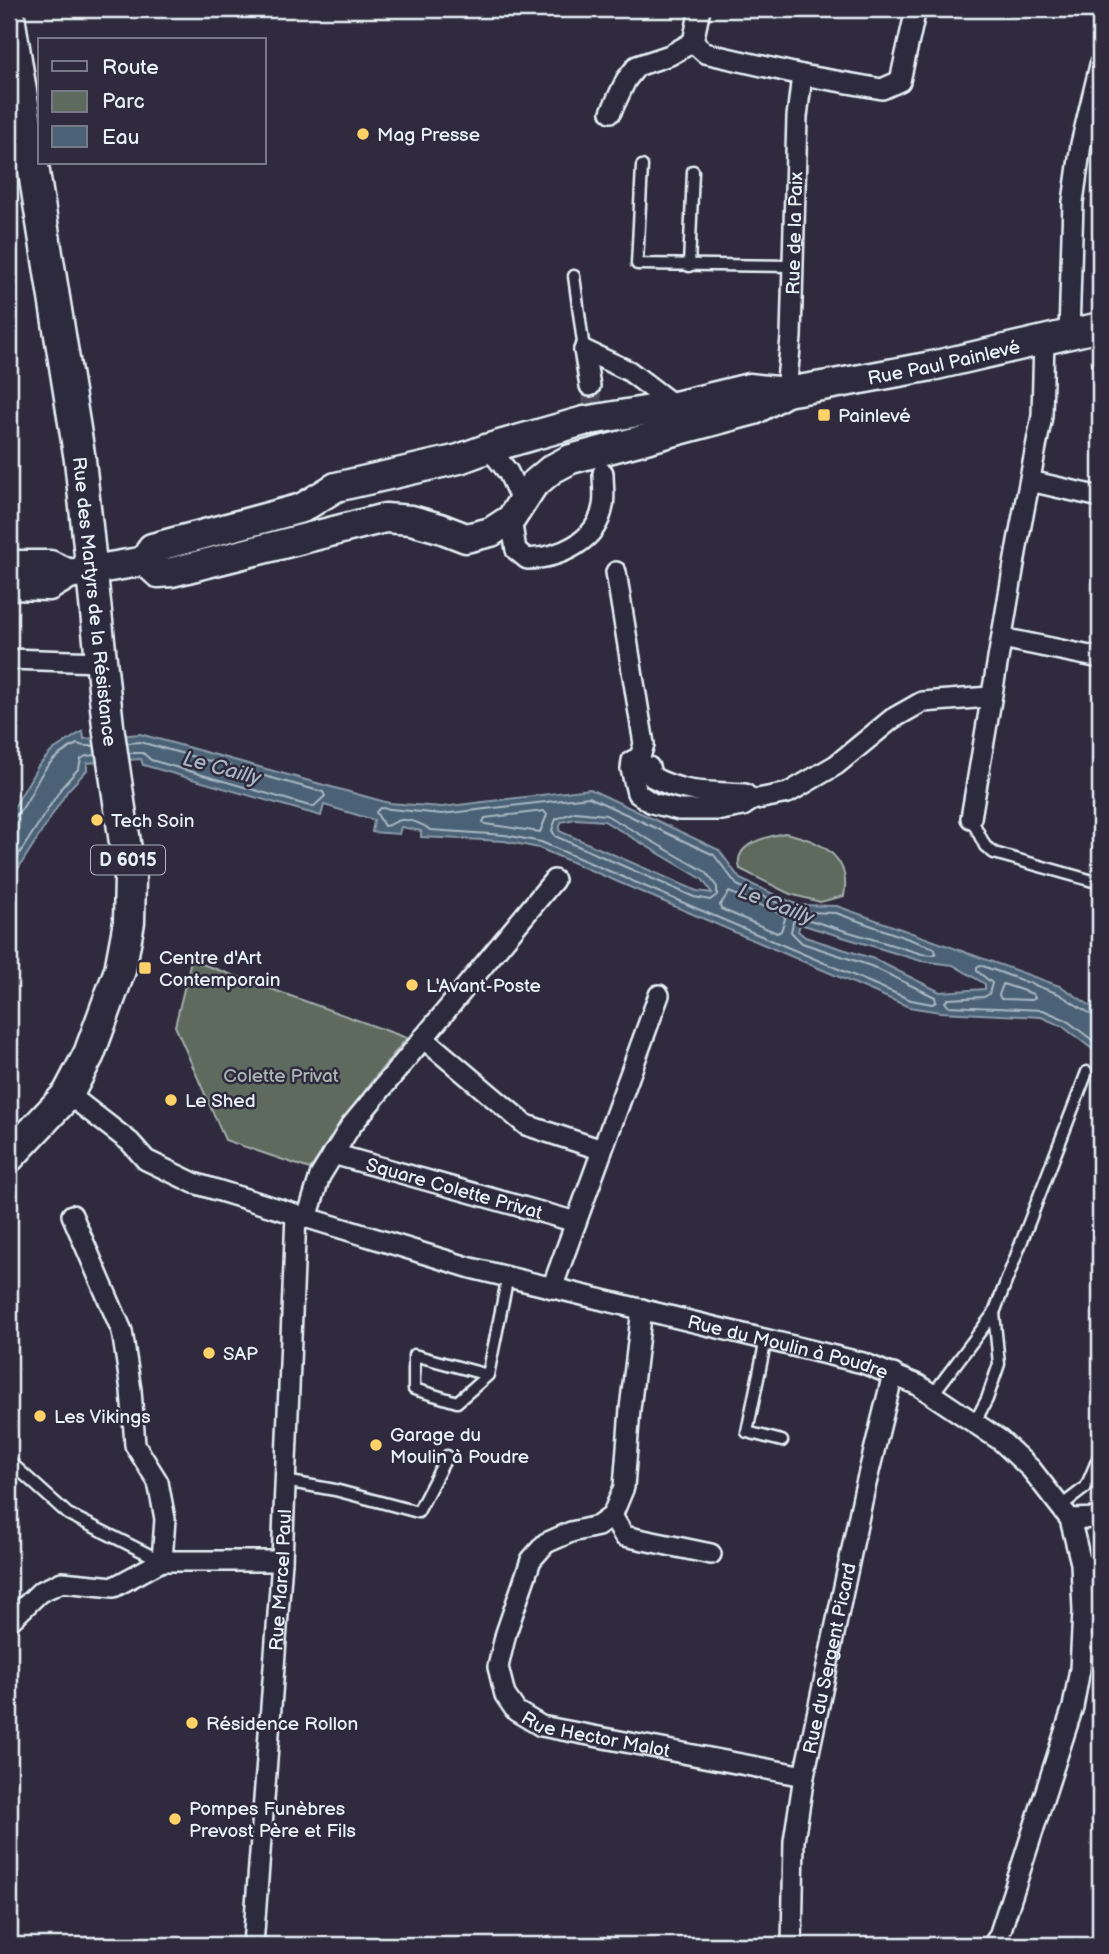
<svg xmlns="http://www.w3.org/2000/svg" width="1109" height="1954" font-family="'Balsamiq Sans',sans-serif">
	<style>
		.green { fill: #5f6a5f; stroke: #a4aeac; stroke-width: 2 }
		.water { fill: #4b6276; stroke: #8a9baa; stroke-width: 2; fill-rule: evenodd }
		.lines { fill: none; stroke-linecap: round; stroke-linejoin: round }
		.shore { stroke: #a9b8c4; stroke-width: 2 }
		.street-tunnel { stroke: #4b4859; stroke-width: 19; stroke-dasharray: 19 10; stroke-linecap: butt }
		.lane-casing { stroke: #e8f1f8; stroke-width: 15 }
		.street-casing { stroke: #e8f1f8; stroke-width: 24 }
		.secondary-casing { stroke: #e8f1f8; stroke-width: 33 }
		.primary-casing { stroke: #e8f1f8; stroke-width: 35 }
		.lane { stroke: #2f2a3d; stroke-width: 10 }
		.street { stroke: #2f2a3d; stroke-width: 19 }
		.secondary { stroke: #2f2a3d; stroke-width: 28 }
		.primary { stroke: #2f2a3d; stroke-width: 30 }
		.poi-dot { fill: #ffd166; stroke: #2f2a3d; stroke-width: 2.5 }
		.labels { text-anchor: middle; stroke-width: 5; stroke-linejoin: round; paint-order: stroke }
		.shield { fill: #2f2a3d; stroke: #b0b5c0; stroke-width: 2 }
		.shield-label { font-size: 18px; font-weight: bold; fill: #e8f1f8 }
		.poi-label { font-size: 19px; fill: #e8f1f8; stroke: #2f2a3d; text-anchor: start }
		.street-label { font-size: 19px; fill: #e8f1f8; stroke: #2f2a3d }
		.park-label { font-size: 19px; fill: #aab4b3; stroke: #2f2a3d }
		.water-label { font-size: 21px; font-style: italic; fill: #a9b8c4; stroke: #2f2a3d }
	</style>
	<rect width="100%" height="100%" fill="#2f2a3d"/>
	<filter id="ink" filterUnits="userSpaceOnUse"><feTurbulence type="fractalNoise" baseFrequency=".0143" numOctaves="2"/><feDisplacementMap in="SourceGraphic" scale="14" xChannelSelector="R" yChannelSelector="G"/><feConvolveMatrix kernelMatrix="1 2 1 2 8 2 1 2 1" color-interpolation-filters="sRGB"/></filter>
	<g filter="url(#ink)">
		<g class="green">
			<path d="M785,833C818,840 852,855 844,896L820,902L790,894L740,869C732,844 766,837 785,833Z"/>
			<polygon points="191,960 407,1038 372,1081 310,1169 225,1140 175,1026"/>
		</g>
		<path class="water" d="M83,731L84,739L140,734L389,803L442,807L590,789L719,850L740,879L798,905L837,906L1062,987L1100,1012V1055L1062,1026L1041,1017L940,1012L909,1007L539,848L504,841L421,837V831L401,827L399,834L372,832L374,820L324,805L321,816L143,765L141,759L87,763V770L68,790L9,883V816L38,766L53,750ZM575,819L604,821L702,879L712,893L697,891L559,831L561,822ZM800,924L921,961L953,965L985,984V989L940,992L874,959L805,937L798,931Z"/>
		<g class="lines">
			<g class="shore">
				<polyline points="127,743 140,742 323,792 325,796 313,807 151,760 143,753 129,753"/>
				<path d="M589,797L714,855L737,885L798,912L800,916L793,922L791,932L802,943L871,966L935,997L936,1002L932,1004L911,1000L541,842L505,835L430,830C423,824 410,819 401,820C393,821 393,826 384,826L376,812L380,808L442,814Z"/>
				<polygon points="544,811 547,815 540,832 485,824 483,822 485,818"/>
				<polygon points="575,812 606,815 706,872 717,887 717,895 710,900 694,897 555,836 552,830 556,819"/>
				<path d="M9,819C23,817 34,784 43,772C51,759 64,751 77,744L84,746H94"/>
				<polyline points="9,870 62,787 79,768 81,759 86,756 95,755"/>
				<polygon points="729,892 784,915 785,919 781,931 777,933 721,909 720,905"/>
				<polygon points="807,912 836,913 934,948 936,953 933,955 922,954 806,919 804,915"/>
				<polygon points="1003,984 1033,994 1035,998 1032,1000 1001,999 999,995"/>
				<polyline points="1100,1017 1094,1016 1059,994 980,965 977,967 977,971 992,983 989,994 984,997 948,999 945,1002 948,1006 1043,1010 1066,1020 1100,1046"/>
			</g>
			<polyline class="street-tunnel" points="590,386 601,461"/>
			<g class="lane-casing">
				<g id="lane">
					<polyline points="642,166 637,264 793,266"/>
					<polyline points="689,266 693,171"/>
					<polyline points="574,276 584,350"/>
					<polyline points="971,818 985,846 994,853 1100,883"/>
					<polyline points="766,1339 747,1432 782,1441"/>
					<polyline points="488,1375 457,1402 414,1389 414,1355 488,1375 508,1276"/>
					<polyline points="933,1394 994,1313 1087,1072"/>
					<polyline points="975,1422 987,1399 999,1364 994,1313"/>
					<polyline points="9,1461 68,1514 162,1561"/>
					<polyline points="285,1481 335,1490 418,1512 447,1456"/>
					<polyline points="1061,1506 1086,1487 1100,1454"/>
					<polyline points="1082,1641 1100,1642"/>
				</g>
			</g>
			<g class="street-casing">
				<g id="street">
					<polyline points="693,42 705,53 802,75 882,89 900,81 916,9"/>
					<polyline points="693,42 700,9"/>
					<polyline points="611,112 626,80 637,66 670,55 693,42"/>
					<polyline points="1069,334 1073,202 1081,144 1100,65"/>
					<polyline points="584,350 629,371 675,406"/>
					<polyline points="584,350 590,386"/>
					<path id="s1" d="M786,392L791,337L797,117L802,75"/>
					<polyline points="489,448 508,472 521,500"/>
					<polyline points="1030,481 1100,497"/>
					<path d="M511,519L516,550L527,559C559,558 597,542 603,506C605,496 603,484 603,473"/>
					<polyline points="616,572 644,744 640,757 632,761 631,769 637,793 652,803 679,810 722,810 743,806 752,800 788,793 836,765 892,719 922,702 990,697"/>
					<polyline points="1002,638 1100,658"/>
					<polyline points="9,659 101,662"/>
					<path d="M649,767L652,777C687,795 707,791 745,794L752,800"/>
					<polyline points="971,818 1018,541 1042,416 1044,340"/>
					<polyline points="423,1038 526,1125 602,1150"/>
					<path id="s2" d="M68,1094L130,1142L146,1160L194,1183L471,1268L863,1363L918,1385L1000,1440L1031,1469L1070,1519L1081,1563L1083,1611L1080,1669L1073,1707L999,1936L993,1945"/>
					<path id="s3" d="M333,1154L576,1222"/>
					<polyline points="307,1218 320,1176 350,1127 554,880"/>
					<polyline points="552,1288 659,995"/>
					<path id="s4" d="M642,1309L630,1409L624,1487L612,1516L598,1526L571,1532L546,1543L531,1560L506,1633L498,1667L505,1695L516,1711L541,1726L804,1776"/>
					<polyline points="612,1516 624,1536 711,1554"/>
					<polyline points="1070,1519 1100,1518"/>
					<polyline points="162,1561 282,1561"/>
					<polyline points="9,1622 40,1592 62,1582 114,1587 162,1561 165,1519 158,1482 135,1445 131,1390 122,1331 72,1215"/>
					<path id="s5" d="M253,1945L282,1561L296,1215"/>
					<path id="s6" d="M792,1945L794,1841L804,1776L864,1492L893,1374"/>
				</g>
			</g>
			<g class="secondary-casing">
				<g id="secondary">
					<path id="s7" d="M145,561L152,548L302,508L336,487L459,459L489,448L584,421L675,406L749,388L786,392L828,385L932,366L1100,327"/>
					<polyline points="9,565 50,565 69,574"/>
					<polyline points="9,585 49,586 69,574 145,561 158,573 172,572 385,518 411,520 440,528 466,538 491,532 511,519 533,485 552,469 571,459 754,410 786,392"/>
				</g>
			</g>
			<g class="primary-casing">
				<g id="primary">
					<path id="s8" d="M9,16L80,460L108,726L130,877L129,922L120,970L89,1054L68,1094L9,1157"/>
				</g>
			</g>
			<use href="#lane" class="lane"/>
			<use href="#street" class="street"/>
			<use href="#secondary" class="secondary"/>
			<use href="#primary" class="primary"/>
		</g>
	</g>
	<g class="poi-dot">
		<circle cx="363" cy="134" r="7"/>
		<rect x="817" y="408" width="14" height="14" rx="3.5"/>
		<circle cx="97" cy="820" r="7"/>
		<rect x="138" y="961" width="14" height="14" rx="3.5"/>
		<circle cx="412" cy="985" r="7"/>
		<circle cx="171" cy="1100" r="7"/>
		<circle cx="209" cy="1353" r="7"/>
		<circle cx="40" cy="1416" r="7"/>
		<circle cx="376" cy="1445" r="7"/>
		<circle cx="192" cy="1723" r="7"/>
		<circle cx="175" cy="1819" r="7"/>
	</g>
	<g class="labels">
		<rect class="shield" x="91" y="845.5" width="74" height="29" rx="5"/>
		<g class="shield-label">
			<text x="128" y="866">D 6015</text>
		</g>
		<g class="poi-label">
			<text x="377" y="141">Mag Presse</text>
			<text x="838" y="422">Painlevé</text>
			<text x="111" y="827">Tech Soin</text>
			<text x="159" y="964">Centre d'Art<tspan x="159" dy="22">Contemporain</tspan></text>
			<text x="426" y="992">L'Avant-Poste</text>
			<text x="185" y="1107">Le Shed</text>
			<text x="223" y="1360">SAP</text>
			<text x="54" y="1423">Les Vikings</text>
			<text x="390" y="1441">Garage du<tspan x="390" dy="22">Moulin à Poudre</tspan></text>
			<text x="206" y="1730">Résidence Rollon</text>
			<text x="189" y="1815">Pompes Funèbres<tspan x="189" dy="22">Prevost Père et Fils</tspan></text>
		</g>
		<g class="street-label">
			<text dy="7" stroke="none"><textPath href="#s1" startOffset="159">Rue de la Paix</textPath></text>
			<text dy="7" stroke="none"><textPath href="#s7" startOffset="833">Rue Paul Painlevé</textPath></text>
			<text dy="7" stroke="none"><textPath href="#s8" startOffset="592">Rue des Martyrs de la Résistance</textPath></text>
			<text dy="7" stroke="none"><textPath href="#s3" startOffset="126">Square Colette Privat</textPath></text>
			<text dy="7" stroke="none"><textPath href="#s2" startOffset="772">Rue du Moulin à Poudre</textPath></text>
			<text dy="7" stroke="none"><textPath href="#s5" startOffset="366">Rue Marcel Paul</textPath></text>
			<text dy="7" stroke="none"><textPath href="#s6" startOffset="290">Rue du Sergent Picard</textPath></text>
			<text dy="7" stroke="none"><textPath href="#s4" startOffset="550">Rue Hector Malot</textPath></text>
		</g>
		<g class="park-label">
			<text x="281" y="1082">Colette Privat</text>
		</g>
		<g class="water-label">
			<text transform="translate(222 768) rotate(15)" y="7">Le Cailly</text>
			<text transform="translate(776 904) rotate(21)" y="7">Le Cailly</text>
		</g>
	</g>
	<rect width="1109" height="1954" fill="none" stroke="#2f2a3d" stroke-width="35"/>
	<rect x="18" y="18" width="1074" height="1919" fill="none" stroke="#e8f1f8" stroke-width="2.5" filter="url(#ink)"/>
	<rect x="38" y="38" width="228" height="126" fill="#2f2a3d" stroke="#797a88" stroke-width="2"/>
	<rect x="52" y="61" width="35" height="10" fill="#2f2a3d" stroke="#797a88" stroke-width="2"/>
	<text x="102" y="74" font-size="21" fill="#e8f1f8">Route</text>
	<rect x="52" y="91" width="35" height="21" fill="#5f6a5f" stroke="#797a88" stroke-width="2"/>
	<text x="102" y="108" font-size="21" fill="#e8f1f8">Parc</text>
	<rect x="52" y="126" width="35" height="21" fill="#4b6276" stroke="#797a88" stroke-width="2"/>
	<text x="102" y="144" font-size="21" fill="#e8f1f8">Eau</text>
</svg>
